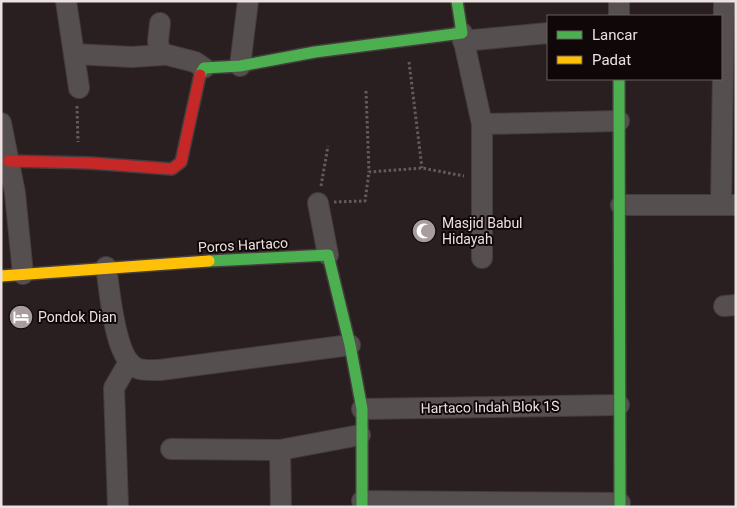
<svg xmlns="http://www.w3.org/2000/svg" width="737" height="508" font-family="Roboto,sans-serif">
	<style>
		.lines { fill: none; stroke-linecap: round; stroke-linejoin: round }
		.street-casing { stroke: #453d3d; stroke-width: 22 }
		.fast-casing { stroke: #453d3d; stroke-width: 14 }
		.slow-casing { stroke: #453d3d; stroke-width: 14 }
		.jam-casing { stroke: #453d3d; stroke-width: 14 }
		.path { stroke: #635b5c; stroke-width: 3; stroke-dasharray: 2.5 2.5; stroke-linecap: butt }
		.street { stroke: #564f4f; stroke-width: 20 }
		.fast { stroke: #4caf50; stroke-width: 11 }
		.slow { stroke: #ffc107; stroke-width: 11 }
		.jam { stroke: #c62828; stroke-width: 11 }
		.labels { text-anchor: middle; stroke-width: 4; stroke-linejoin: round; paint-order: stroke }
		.poi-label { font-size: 14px; fill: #ede0e0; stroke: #100808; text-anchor: start }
		.street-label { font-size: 14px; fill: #ede0e0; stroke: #100808 }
	</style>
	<rect width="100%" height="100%" fill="#291f20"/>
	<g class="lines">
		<g class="street-casing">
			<g id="street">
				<polyline points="66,1 79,88"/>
				<polyline points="619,16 619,1"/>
				<polyline points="160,23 158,41 160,53 195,62 204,68"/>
				<polyline points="462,33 482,124"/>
				<polyline points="463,41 548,33"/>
				<polyline points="74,54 132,57 162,55"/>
				<polyline points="240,66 248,1"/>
				<polyline points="1,123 15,193 23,274"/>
				<polyline points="318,203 328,255"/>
				<polyline points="621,205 736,205"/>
				<polyline points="721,205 724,1"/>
				<polyline points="482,258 482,124 619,121"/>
				<path d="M106,267C110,290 114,359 137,368C143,371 153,370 160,370L350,345"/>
				<polyline points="724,306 736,305"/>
				<polyline points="362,409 619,405"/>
				<polyline points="171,449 280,450"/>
				<polyline points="362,501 620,503"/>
				<polyline points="118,507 114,388 129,362"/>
				<polyline points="281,507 280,450 360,435"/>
			</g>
		</g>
		<g class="fast-casing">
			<g id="fast">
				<polyline points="200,75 204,68 240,66 315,52 462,33 457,1"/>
				<polyline points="619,79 620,507"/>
				<polyline points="209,261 328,255 350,345 362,409 362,507"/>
			</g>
		</g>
		<g class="slow-casing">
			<polyline id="slow" points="1,276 209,261"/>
		</g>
		<g class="jam-casing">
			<polyline id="jam" points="9,161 90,163 172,169 181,162 200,75"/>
		</g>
		<g class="path">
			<polyline points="409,62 422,168"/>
			<polyline points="366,91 369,172"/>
			<polyline points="77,106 78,142"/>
			<polyline points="321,186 328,146"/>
			<polyline points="334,202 365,201 369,172 422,168 464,176"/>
		</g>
		<use href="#street" class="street"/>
		<use href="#fast" class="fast"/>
		<use href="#slow" class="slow"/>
		<use href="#jam" class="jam"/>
	</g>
	<defs>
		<g id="mosque-disc" transform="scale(1.25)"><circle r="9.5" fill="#a89c9d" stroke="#100808"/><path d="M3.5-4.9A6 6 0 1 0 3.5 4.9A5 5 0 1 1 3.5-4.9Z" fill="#fff"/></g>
		<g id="hotel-disc" transform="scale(1.25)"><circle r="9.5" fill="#a89c9d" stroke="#100808"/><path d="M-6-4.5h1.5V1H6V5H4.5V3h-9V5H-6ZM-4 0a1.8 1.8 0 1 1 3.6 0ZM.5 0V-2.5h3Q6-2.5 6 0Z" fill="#fff"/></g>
	</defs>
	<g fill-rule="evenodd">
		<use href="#mosque-disc" x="424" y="231"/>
		<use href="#hotel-disc" x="21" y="317"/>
	</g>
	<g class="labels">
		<g class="poi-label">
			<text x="442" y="228">Masjid Babul<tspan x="442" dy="16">Hidayah</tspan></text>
			<text x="38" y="322">Pondok Dian</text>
		</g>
		<g class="street-label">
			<text transform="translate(243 245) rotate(-3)" y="5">Poros Hartaco</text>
			<text transform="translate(490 407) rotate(-1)" y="5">Hartaco Indah Blok 1S</text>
		</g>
	</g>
	<rect width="737" height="508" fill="none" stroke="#ede0e0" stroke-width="5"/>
	<rect x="547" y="15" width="175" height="65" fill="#100808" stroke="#685e5e"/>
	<rect x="557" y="31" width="25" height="8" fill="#4caf50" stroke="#685e5e"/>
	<text x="592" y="40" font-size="15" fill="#ede0e0">Lancar</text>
	<rect x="557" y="56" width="25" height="8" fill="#ffc107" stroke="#685e5e"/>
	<text x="592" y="65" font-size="15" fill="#ede0e0">Padat</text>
</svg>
